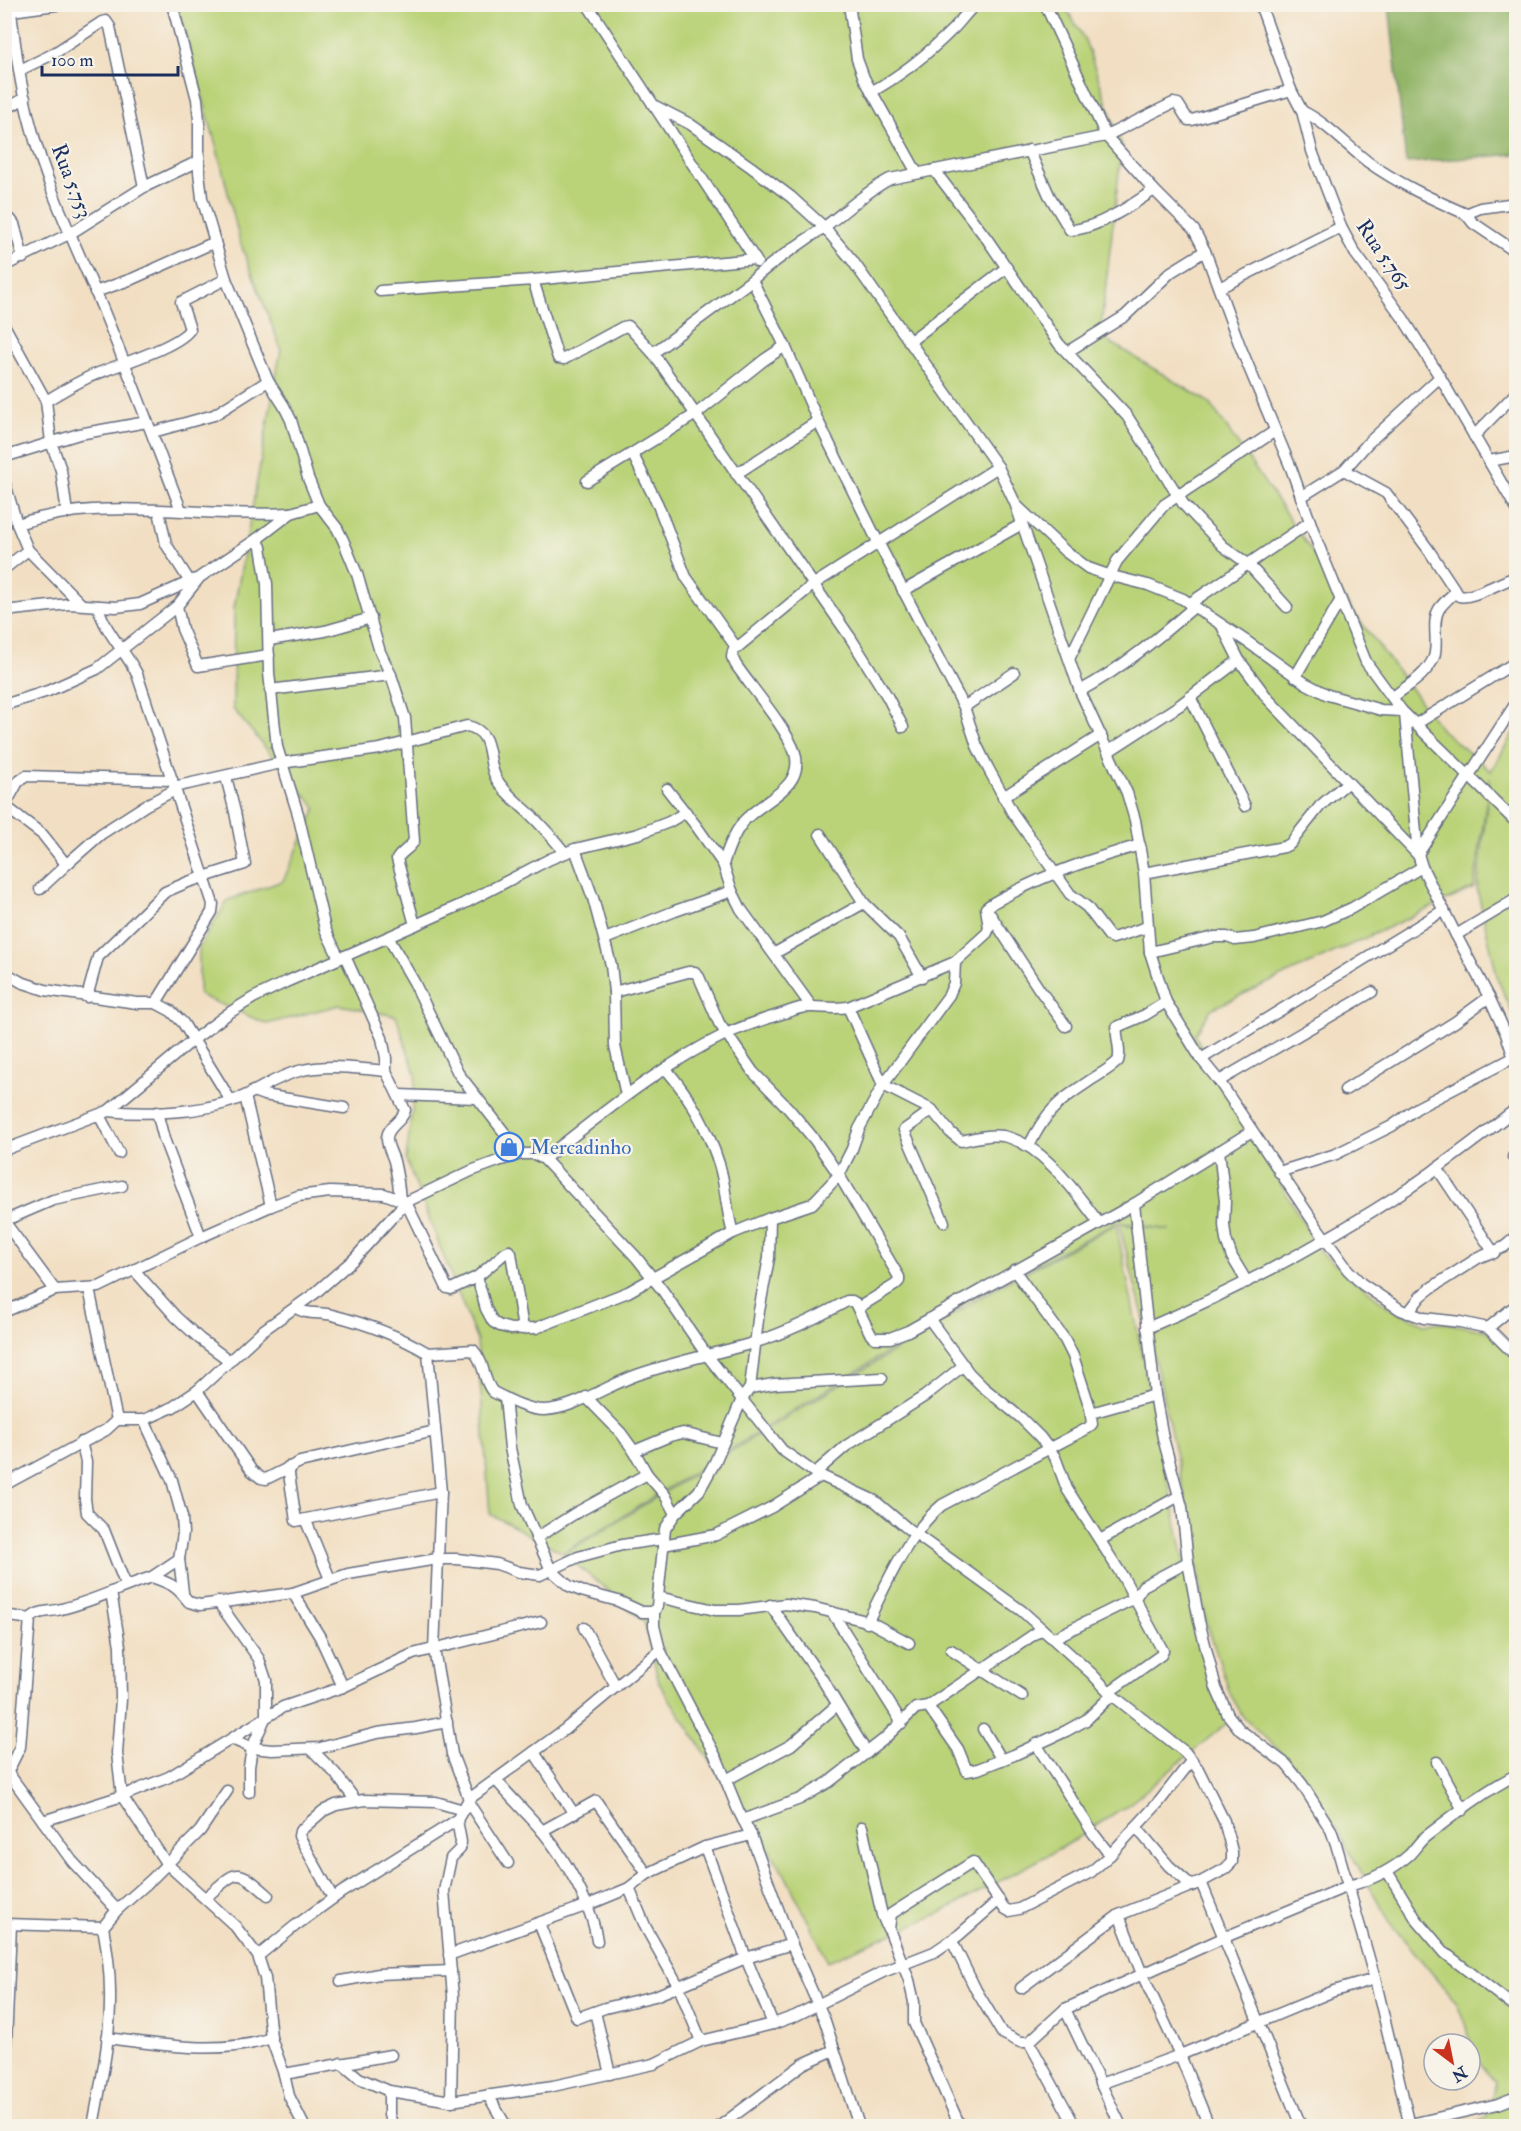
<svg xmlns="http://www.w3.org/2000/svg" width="1521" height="2131" font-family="'IM FELL Double Pica',serif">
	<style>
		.green { fill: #bad378; stroke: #6a816b; stroke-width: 1.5 }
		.forest { fill: #93b568; stroke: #577263; stroke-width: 1.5 }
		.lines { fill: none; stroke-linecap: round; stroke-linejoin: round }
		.street-casing { stroke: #666d81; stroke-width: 13 }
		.street { stroke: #fff; stroke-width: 10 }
		.labels { text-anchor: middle; stroke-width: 4.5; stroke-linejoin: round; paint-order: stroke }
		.street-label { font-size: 21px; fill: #1b2f5e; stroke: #f7f3e8 }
		.shop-label { font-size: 21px; fill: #366cbe; stroke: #f7f3e8; text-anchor: start }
	</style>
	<rect width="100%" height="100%" fill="#f7f3e8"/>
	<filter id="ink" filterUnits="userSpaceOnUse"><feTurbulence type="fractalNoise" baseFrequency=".0167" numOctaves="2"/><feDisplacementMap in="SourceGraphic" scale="12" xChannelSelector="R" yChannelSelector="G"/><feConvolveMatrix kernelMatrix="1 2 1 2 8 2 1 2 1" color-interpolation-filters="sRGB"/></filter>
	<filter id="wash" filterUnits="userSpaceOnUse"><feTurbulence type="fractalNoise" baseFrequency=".008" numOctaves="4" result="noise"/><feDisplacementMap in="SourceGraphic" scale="24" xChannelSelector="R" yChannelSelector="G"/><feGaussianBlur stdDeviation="1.35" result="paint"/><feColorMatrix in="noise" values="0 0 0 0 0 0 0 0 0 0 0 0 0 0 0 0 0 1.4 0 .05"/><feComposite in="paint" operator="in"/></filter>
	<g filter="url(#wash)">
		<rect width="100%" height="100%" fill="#f2dfc3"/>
		<g class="green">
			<polygon points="177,5 1064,5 1085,40 1122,146 1100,336 1210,403 1354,613 1442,730 1491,771 1516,728 1516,1021 1498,980 1477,889 1490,777 1474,888 1211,1009 1195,1035 1320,1252 1391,1309 1425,1324 1440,1322 1488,1331 1516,1361 1516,2126 1463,2126 1487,2117 1496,2082 1474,2056 1470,2037 1456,2002 1391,1924 1336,1828 1306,1784 1276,1748 1244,1718 1230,1694 1205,1618 1193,1534 1156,1365 1119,1224 1170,1230 1118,1222 1001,1282 563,1553 490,1514 477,1341 406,1160 416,1076 396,1016 339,1005 267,1024 199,995 199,947 228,900 283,881 316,808 233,709 234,608 281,349 240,242 220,160"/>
			<polygon points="1116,1224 1197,1624 1217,1696 1227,1723 1132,1802 1065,1846 940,1913 828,1961 784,1873 659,1683 644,1621 564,1554 1003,1284"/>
		</g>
		<polygon class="forest" points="1389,5 1516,5 1516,154 1406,163"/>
	</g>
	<g filter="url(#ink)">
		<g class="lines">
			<g class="street-casing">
				<g id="street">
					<path d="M10,4C15,45 20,86 31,126C47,188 77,248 102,307C130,375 155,442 181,510"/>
					<path d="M172,4L197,99L199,120V172L202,198L226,279L268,381L284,406L291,420L308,478L319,505L337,528L343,540L357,574L380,652L391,675L405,718L414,841C409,849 401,852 397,859L415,925"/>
					<polyline points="587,4 757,262"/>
					<polyline points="849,4 857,59 864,78 917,173"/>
					<polyline points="1045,4 1106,136 1154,190 1194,230 1205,251 1240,346 1291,468 1318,544 1366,662 1402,711 1516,822"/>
					<polyline points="1260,4 1291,90 1302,111 1312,151 1341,227 1355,253 1403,318 1440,377 1516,508"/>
					<polyline points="4,12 63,4"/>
					<polyline points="20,70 53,54 102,22 106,21 110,27 144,187"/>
					<path d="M871,92C902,75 930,52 954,28C962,20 967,11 977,4"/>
					<polyline points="653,105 690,124 751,167 791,197 824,227 852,260 998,467 1015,503 1080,691 1127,793 1135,820 1144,873 1150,952 1166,1002 1201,1059 1219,1081 1319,1230 1348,1270 1362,1284 1401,1310 1424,1318 1460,1322 1488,1328 1516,1356"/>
					<polyline points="4,110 25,98"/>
					<path d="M1302,111C1327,123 1347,146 1368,162C1399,184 1432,199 1466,214L1473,223L1516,252"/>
					<path d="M1029,150L1049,195L1070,230C1097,229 1132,205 1154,190"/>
					<polyline points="934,170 987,239 1059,344 1127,416 1184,505 1223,546 1248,564 1287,607"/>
					<polyline points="1466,214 1480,208 1516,203"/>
					<polyline points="4,217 11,220 14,224 23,258"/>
					<polyline points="4,266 71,233 144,187 199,161"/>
					<polyline points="533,280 558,358 564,359 623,327 628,326 653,353 850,637 887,696 903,727"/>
					<polyline points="1219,288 1341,227"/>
					<polyline points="380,291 533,280 755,259"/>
					<polyline points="95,292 132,279 215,242"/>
					<polyline points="4,325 46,401 51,442 61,470 67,513"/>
					<polyline points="909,342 1006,268"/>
					<polyline points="1067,352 1125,316 1171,272 1205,251"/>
					<polyline points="653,353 752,280"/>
					<path d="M46,401C59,393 73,385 87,378C109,367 178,348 190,329L181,302L226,279"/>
					<polyline points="153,432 214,415 268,381"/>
					<polyline points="1474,436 1516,393"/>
					<polyline points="633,455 658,505 686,577 736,647"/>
					<polyline points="4,457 79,434 147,422"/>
					<polyline points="1489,461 1516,456"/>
					<path d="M1344,470L1386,493L1428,549L1459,596C1470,600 1502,581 1516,577"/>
					<polyline points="736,474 818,421"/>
					<polyline points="4,480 17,524 28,550 81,604"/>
					<polyline points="587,481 696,414 764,360 785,346"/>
					<polyline points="1301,497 1344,470 1368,443 1440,377"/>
					<polyline points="1017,506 1066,552 1088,568 1108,575 1148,585 1183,599 1249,643 1305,683 1328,695 1364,705 1381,710 1402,711"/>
					<polyline points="159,511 166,544 190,582"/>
					<path d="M17,524C41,517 68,511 93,510C159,506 225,517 291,513"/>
					<polyline points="257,539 261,547 267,584 269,673 277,747 298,814 325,929 339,958"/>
					<polyline points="4,569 28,550"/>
					<polyline points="903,591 1022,524"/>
					<polyline points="1189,604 1310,522"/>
					<path d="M98,606C105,633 125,650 137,674L213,904L212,912L156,1003"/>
					<polyline points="177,606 182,629 198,666 269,655"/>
					<polyline points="4,611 69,604 116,607 140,604 196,579"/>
					<polyline points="1223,628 1239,660 1268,699 1417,854"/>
					<polyline points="269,640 325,631 371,618"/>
					<polyline points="1070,657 1117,561 1164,505 1275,431"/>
					<polyline points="1295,677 1340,601"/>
					<polyline points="270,690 391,675"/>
					<path d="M1080,691C1122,668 1158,638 1194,607"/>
					<polyline points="1190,697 1245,806"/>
					<path d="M1393,697C1407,686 1427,675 1434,657C1439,642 1431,623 1439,609C1443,603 1450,597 1455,592"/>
					<polyline points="4,705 48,691 97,669 177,606 200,577 257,539 291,513 319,505"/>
					<polyline points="964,707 1014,673"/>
					<polyline points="1405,714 1418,854 1422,867 1456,935 1489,997 1506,1034 1516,1064"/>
					<polyline points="1416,724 1516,662"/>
					<polyline points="1109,751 1180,705 1239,660"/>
					<path d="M174,787L281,763L380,749L467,726C496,732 485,761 497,780C505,793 519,804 530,814C542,826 554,839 565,853"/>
					<polyline points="667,789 697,827 723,864 732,891 741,909 811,1006"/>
					<polyline points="1003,797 1101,735"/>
					<polyline points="5,806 43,835 65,863 68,863 101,834 146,805 175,790"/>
					<polyline points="4,807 18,782 26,776 172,780"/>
					<polyline points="820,834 864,903 899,937 922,977"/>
					<polyline points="575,849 593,898 611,965 614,992 615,1046 626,1095"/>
					<polyline points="1418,854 1516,703"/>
					<path d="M723,864C728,849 733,835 743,822C761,800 805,789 795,753C788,730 751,687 736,665L732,657L733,651L814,584L998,467"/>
					<polyline points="1144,873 1284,847 1290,844 1320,806 1348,782"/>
					<polyline points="40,889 68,863"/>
					<polyline points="988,911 1039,989 1066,1026"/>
					<path d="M1147,927L1113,938L1109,936L1087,907L1070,894L1012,812L988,768L977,746L964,707L878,542L818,421L785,346L752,280C774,260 799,245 823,228C846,211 865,192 890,179L1106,136L1173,103L1178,104L1188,120H1192L1291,90"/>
					<polyline points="1456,935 1516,899"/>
					<polyline points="388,937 414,982 458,1073 521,1154"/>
					<polyline points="605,939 675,911 732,891"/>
					<polyline points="1150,952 1214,937 1227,937 1235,940 1254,938 1323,921 1352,908 1422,867"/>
					<polyline points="775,953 864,903"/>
					<path d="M345,956L382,1038L386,1058V1071L405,1110C403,1121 388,1126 387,1137C386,1145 392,1154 394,1161C397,1174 399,1186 400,1200"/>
					<polyline points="4,972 21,982 45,990 137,1003 156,1003 171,1011 183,1023 231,1101"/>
					<polyline points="614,992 688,972 695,972 699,977 719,1023 753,1072 788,1108 814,1139 839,1175 899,1277 899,1281 895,1285 858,1308"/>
					<polyline points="87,997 98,957 165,892 188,882 245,864 235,812 226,777"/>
					<path d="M848,1007L883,1085L932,1110L950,1132L961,1141C974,1138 990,1134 1003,1136C1043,1144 1076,1193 1099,1223"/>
					<polyline points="1201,1059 1444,910"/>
					<path d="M666,1069C690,1097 708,1129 719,1164C726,1186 726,1210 733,1233"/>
					<polyline points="1219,1081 1372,992"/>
					<polyline points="1345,1090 1455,1022 1489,997"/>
					<polyline points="253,1091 264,1095 344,1108"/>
					<polyline points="399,1095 476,1098"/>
					<polyline points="245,1096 271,1206"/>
					<polyline points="932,1110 904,1130 944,1222"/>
					<path d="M108,1111C147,1115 203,1113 240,1098C260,1090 277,1076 299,1071C327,1064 357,1068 386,1071"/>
					<polyline points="157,1112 164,1139 201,1237"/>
					<polyline points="99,1115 119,1153"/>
					<path d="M1029,1146C1045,1113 1057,1102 1088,1082C1098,1075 1110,1069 1118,1061C1122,1050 1115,1038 1117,1027L1145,1015L1166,1002"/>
					<polyline points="4,1150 108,1111 193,1040 229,1013 253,998 286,982 463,904 550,859 575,849 638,834 669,822 686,812"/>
					<polyline points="1219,1151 1225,1201 1224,1225 1226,1240 1232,1257 1247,1282"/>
					<polyline points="1513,1157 1516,1155"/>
					<path d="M544,1159C602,1114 659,1066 726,1034C750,1023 775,1016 800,1008C816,1005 831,1010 848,1007L955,962"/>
					<polyline points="1437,1168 1494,1253"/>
					<polyline points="1279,1172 1336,1154 1392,1126 1417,1108 1513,1058"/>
					<polyline points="1134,1204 1155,1395 1163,1438 1182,1507 1188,1562 1199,1621 1216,1688 1228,1715 1240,1730 1286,1764 1302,1784 1331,1830 1336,1844 1375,1979 1410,2126"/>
					<polyline points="770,1218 769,1258 759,1311 750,1388 742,1399 715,1462 699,1491 675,1514 665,1529 657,1606 654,1612 654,1626 660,1650 718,1761 738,1810 751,1835 788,1936 825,2021 859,2126"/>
					<path d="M4,1221L55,1290L99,1287L201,1237L271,1206L298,1196L330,1192L384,1194L406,1202L447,1288L451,1289L477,1277L486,1309L493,1322L500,1326L511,1329L536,1328L628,1292L733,1233L770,1218L812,1204L839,1175L852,1149L859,1129L883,1085L949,995L954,983L955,962L987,933L989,928L986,908C993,902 1002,898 1010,894C1051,872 1095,858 1140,845"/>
					<polyline points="4,1221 53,1200 122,1186"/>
					<polyline points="135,1271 176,1317 200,1339 230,1361"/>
					<polyline points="477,1277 505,1253 509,1251 511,1253 523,1329"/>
					<polyline points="89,1289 117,1420 144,1420 172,1480 182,1517 183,1533 179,1559 183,1592"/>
					<path d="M296,1308C306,1315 320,1312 332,1315C364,1323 399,1336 428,1353L441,1492L434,1649L452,1754L469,1799"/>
					<polyline points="4,1312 55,1290"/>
					<polyline points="1408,1313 1421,1296 1431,1288 1478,1258 1504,1247 1516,1237"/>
					<polyline points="930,1320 969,1373 983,1387 1021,1418 1040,1437 1055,1457 1067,1489 1123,1577 1163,1651 1161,1655 1109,1692"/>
					<path d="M1147,1328C1239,1289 1326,1242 1409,1188C1446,1163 1481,1136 1516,1109"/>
					<polyline points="1488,1328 1516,1305"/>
					<path d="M428,1353L473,1350C486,1364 482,1380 493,1392C507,1399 527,1410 544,1410C574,1409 608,1385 637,1375C677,1361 716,1354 756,1342C788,1332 818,1317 847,1301H852L855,1303L871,1335L875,1338H890L908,1331L1134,1204L1252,1131"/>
					<polyline points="750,1388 774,1384 882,1378"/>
					<polyline points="197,1391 252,1471 261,1478 266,1479 300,1462 435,1431"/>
					<polyline points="586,1397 621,1433 634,1451 647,1474 665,1495 675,1514"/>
					<polyline points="505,1398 510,1448 522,1505 551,1570 569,1586 581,1591 618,1601 642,1612 654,1612"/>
					<polyline points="1091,1413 1155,1395"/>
					<polyline points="144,1420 173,1407 197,1391 262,1331 314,1294 354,1259 406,1202 471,1171 498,1161 521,1154 534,1154 544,1159 636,1257 663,1291 706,1354 782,1450 815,1473 875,1501 907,1528 1022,1611 1091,1673 1112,1695 1185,1752 1198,1769 1224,1821 1232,1851 1232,1862 1225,1869 1201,1882 1119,1915 1021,1988"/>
					<polyline points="81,1442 86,1462 85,1499 87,1513 104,1530 126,1586"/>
					<polyline points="634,1451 670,1436 683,1433 722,1443"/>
					<polyline points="288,1467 296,1521 441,1492"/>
					<polyline points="815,1473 846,1446 925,1396 964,1365"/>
					<polyline points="4,1485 106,1430 117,1420"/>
					<polyline points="306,1521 330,1579"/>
					<polyline points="536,1538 574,1514 647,1474"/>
					<polyline points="1100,1540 1179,1496"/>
					<polyline points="663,1545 716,1535 772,1507 821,1476"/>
					<polyline points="152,1577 179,1559"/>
					<polyline points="111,1592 120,1646 121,1699 117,1753 122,1796 166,1863 235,1926 258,1956 265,1978 271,2038 284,2074 289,2096 304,2126"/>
					<polyline points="293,1593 320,1637 343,1687"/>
					<polyline points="658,1597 715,1610 739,1610 786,1604 815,1608 870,1622 909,1643"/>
					<polyline points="218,1602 259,1659 266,1680 266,1716 252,1748 249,1767 249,1792"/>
					<polyline points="770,1605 822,1679 867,1753"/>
					<polyline points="832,1612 902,1723"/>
					<path d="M4,1615L30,1619C37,1611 47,1612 57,1610C90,1603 120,1587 152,1577C172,1584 176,1586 189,1602L200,1605L293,1593L348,1574L437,1559H457L497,1564L519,1572L540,1575L578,1557L622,1545L663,1539"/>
					<polyline points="30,1619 20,1747 8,1771 9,1774 72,1861 117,1910"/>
					<path d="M867,1623C887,1583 907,1534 942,1505L1088,1428L1092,1424L1090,1408L1073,1356L1065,1340L1014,1270"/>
					<polyline points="584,1628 616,1687"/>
					<polyline points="1054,1638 1135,1598 1143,1586 1188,1562"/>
					<polyline points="951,1650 1022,1696"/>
					<polyline points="928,1706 958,1749 967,1771 978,1769 1014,1755 1066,1731 1086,1720 1112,1695"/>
					<polyline points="983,1729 1002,1760"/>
					<polyline points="232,1739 252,1748 272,1750 320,1748 377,1733 416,1728 447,1722"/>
					<polyline points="1036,1744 1093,1833 1110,1855"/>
					<polyline points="311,1749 335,1773 356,1801"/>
					<polyline points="534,1752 574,1814"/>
					<polyline points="1437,1762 1463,1810"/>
					<path d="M496,1780C511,1798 528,1814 543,1832C566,1860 592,1905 597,1941"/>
					<polyline points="726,1780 791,1745 837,1705"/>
					<polyline points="468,1802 508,1863"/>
					<polyline points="743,1820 800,1799 829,1782 883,1740 916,1708 928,1706 1042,1629"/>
					<polyline points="43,1821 122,1796 169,1777 283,1707 343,1687 413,1654 541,1622"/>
					<polyline points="862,1827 882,1915 888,1929"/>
					<polyline points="1136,1827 1169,1866 1192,1886"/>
					<polyline points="542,1831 596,1801 647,1874"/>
					<polyline points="705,1847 746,1958 773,2024"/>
					<polyline points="1387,1871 1416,1919 1445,1953 1516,2008"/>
					<polyline points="1201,1882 1301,2126"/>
					<polyline points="629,1888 646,1928 679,1987 701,2041"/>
					<path d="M205,1898C238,1871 234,1865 268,1895"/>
					<polyline points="333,1898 299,1836 300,1831 323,1811 336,1805 364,1800 436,1802 463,1810"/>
					<polyline points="1119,1915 1142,1974 1180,2055 1209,2126"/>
					<polyline points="539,1923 577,2018 605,2008 655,1996 746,1958 792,1944"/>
					<polyline points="5,1924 103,1927"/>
					<polyline points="952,1941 976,1990 1002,2033 1020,2042 1029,2042 1065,2009 1121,2126"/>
					<polyline points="449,1955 588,1905 629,1888 647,1874 705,1847 751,1835"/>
					<polyline points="258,1956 295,1926 342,1892 457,1820 469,1799 564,1730 660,1650"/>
					<polyline points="341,1981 379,1974 451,1971"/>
					<path d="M1065,2009L1223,1938L1348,1886C1372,1880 1391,1871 1409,1855C1415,1849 1419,1842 1425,1837C1454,1815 1484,1791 1516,1775"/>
					<polyline points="595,2012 610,2074"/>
					<path d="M107,2038C157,2044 222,2056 271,2038"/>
					<polyline points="1029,2042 1075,2126"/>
					<polyline points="341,2063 359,2078 389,2091 451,2101 553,2086 654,2064 701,2041 773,2024 795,2016 883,1972 934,1952 959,1935 999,1900"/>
					<polyline points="284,2074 391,2055"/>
					<polyline points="1100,2084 1180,2055 1334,1991 1375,1979"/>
					<polyline points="4,2091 11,1925"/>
					<polyline points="389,2091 389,2115 393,2126"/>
					<polyline points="488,2095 506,2126"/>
					<polyline points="451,2101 453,1996 444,1891 451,1858 460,1849 461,1842 457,1820"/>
					<path d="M93,2126C101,2082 111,2037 110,1992C110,1970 107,1948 103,1927L117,1910L151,1880L200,1831L227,1791"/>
					<polyline points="720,2126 803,2064 834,2050"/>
					<polyline points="960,2126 914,2023 914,2002 909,1980 889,1929 891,1914 973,1862 1004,1908 1009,1911 1019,1909 1091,1872 1110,1855 1159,1802 1192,1760"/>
					<polyline points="1402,2126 1498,2104 1516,2097"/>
				</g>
			</g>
			<use href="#street" class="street"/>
		</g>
	</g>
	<defs>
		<g id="shop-ring" transform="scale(1.5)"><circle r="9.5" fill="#f7f3e8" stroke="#3f7fe0" stroke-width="1.5"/><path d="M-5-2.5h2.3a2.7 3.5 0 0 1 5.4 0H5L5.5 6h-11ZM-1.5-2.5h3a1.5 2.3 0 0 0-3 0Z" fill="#3f7fe0"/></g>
	</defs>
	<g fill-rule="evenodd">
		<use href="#shop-ring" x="509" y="1147"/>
	</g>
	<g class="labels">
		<g class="street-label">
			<text transform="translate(72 181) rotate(69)" y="7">Rua 5.753</text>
			<text transform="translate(1384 255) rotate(56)" y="7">Rua 5.765</text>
		</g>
		<g class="shop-label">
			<text x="530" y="1154">Mercadinho</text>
		</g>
	</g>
	<rect width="1521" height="2131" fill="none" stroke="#f7f3e8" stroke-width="24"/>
	<g transform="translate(1452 2062) rotate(148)"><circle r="28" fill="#f7f3e8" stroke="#9fa5b1" stroke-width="1.5"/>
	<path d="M0-4.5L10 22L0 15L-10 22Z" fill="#c8321e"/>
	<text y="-9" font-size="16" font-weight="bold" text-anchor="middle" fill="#1b2f5e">N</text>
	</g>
	<path d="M42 66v9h136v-9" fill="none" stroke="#1b2f5e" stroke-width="3"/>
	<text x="51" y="66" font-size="18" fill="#1b2f5e" stroke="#f7f3e8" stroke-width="4.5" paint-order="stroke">100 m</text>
</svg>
